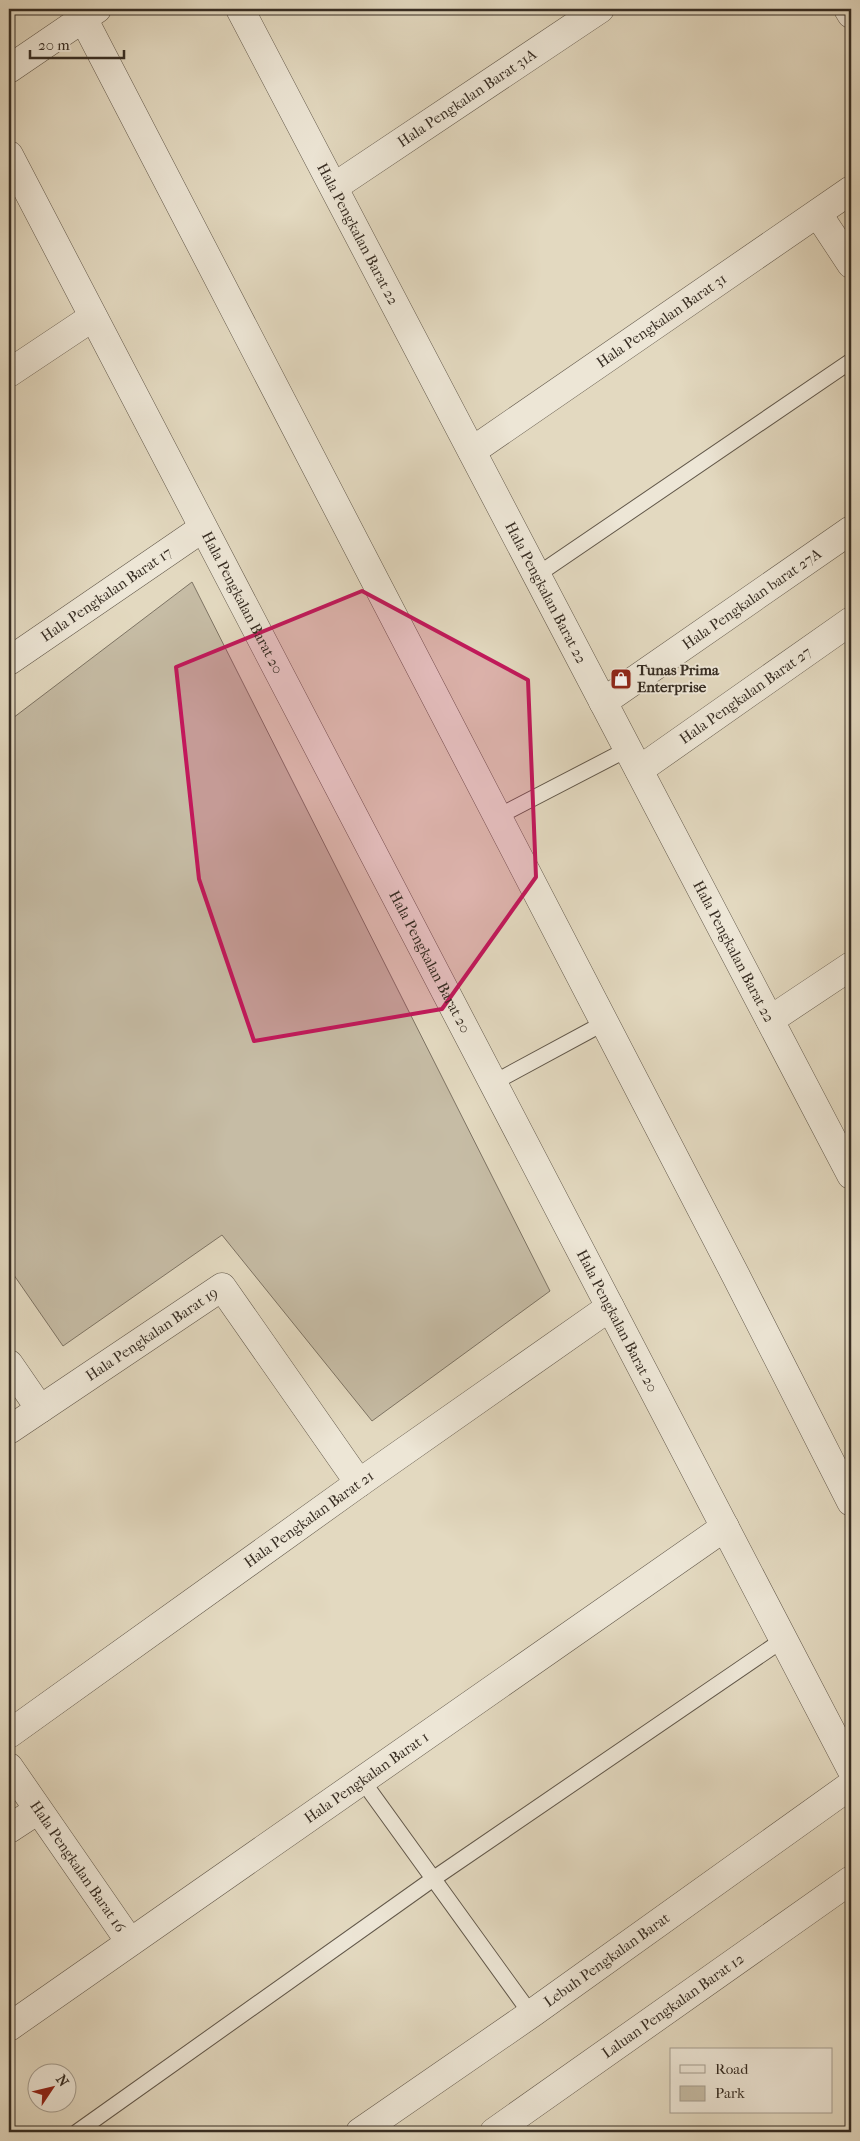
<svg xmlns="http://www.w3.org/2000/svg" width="860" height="2141" font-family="'IM FELL French Canon',serif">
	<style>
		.green { fill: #c6bca5; stroke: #7e7464 }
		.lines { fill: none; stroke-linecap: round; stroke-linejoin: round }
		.service-casing { stroke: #62584a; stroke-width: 17 }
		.minor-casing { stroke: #62584a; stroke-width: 29 }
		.tertiary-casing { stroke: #62584a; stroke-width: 29 }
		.service { stroke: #ede6d6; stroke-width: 15 }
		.minor { stroke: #ede6d6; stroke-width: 28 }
		.tertiary { stroke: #ede6d6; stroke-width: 28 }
		.marked { fill: #c2185b; fill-opacity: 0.2; stroke: #c2185b; stroke-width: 4; stroke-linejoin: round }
		.labels { text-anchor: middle; stroke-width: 4; stroke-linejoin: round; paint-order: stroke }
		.street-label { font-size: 15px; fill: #372d23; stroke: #ede6d6 }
		.poi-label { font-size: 15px; font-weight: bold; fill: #372d23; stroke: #ede6d6; text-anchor: start }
	</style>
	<rect width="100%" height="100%" fill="#e3d9c0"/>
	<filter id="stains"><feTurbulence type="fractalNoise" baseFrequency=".004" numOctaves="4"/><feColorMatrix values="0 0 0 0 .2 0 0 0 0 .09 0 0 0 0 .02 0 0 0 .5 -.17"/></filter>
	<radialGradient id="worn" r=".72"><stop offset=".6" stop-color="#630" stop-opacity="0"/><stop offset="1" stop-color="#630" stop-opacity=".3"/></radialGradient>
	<polygon class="green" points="192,582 550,1291 372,1421 222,1235 63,1346 9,1268 9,721"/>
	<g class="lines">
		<g class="service-casing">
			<g id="service">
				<polyline points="537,575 851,361"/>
				<polyline points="497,817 628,749"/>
				<polyline points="493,1083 604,1023"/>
				<polyline points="362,1780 531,2014"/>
				<polyline points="77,2132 433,1879 784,1639"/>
			</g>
		</g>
		<g class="minor-casing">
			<g id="minor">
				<path id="s1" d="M240,9L851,1175"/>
				<polyline points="848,9 851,14"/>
				<polyline points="83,18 736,1276 851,1502"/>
				<polyline points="9,69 97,9"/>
				<path id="s2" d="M9,155L851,1769"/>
				<path id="s3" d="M334,187L600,9"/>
				<polyline points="818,214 851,264"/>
				<polyline points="9,373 93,317"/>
				<path id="s4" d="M472,451L851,190"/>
				<path id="s5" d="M9,661L203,528"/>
				<path id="s6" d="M603,702L851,530"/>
				<path id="s7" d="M639,770L851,621"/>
				<polyline points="770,1020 851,966"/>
				<polyline points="9,1364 40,1409"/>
				<path id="s8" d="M9,1430L222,1287L359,1483"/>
				<path id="s9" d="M9,1734L359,1483L610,1307"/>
				<path id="s10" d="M9,1767L130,1942"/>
				<polyline points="9,1829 38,1810"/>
				<path id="s11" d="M9,2027L725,1527"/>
				<path id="s12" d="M360,2132L531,2014L851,1785"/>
			</g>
		</g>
		<g class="tertiary-casing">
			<g id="tertiary">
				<path id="s13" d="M494,2132L851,1880"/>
			</g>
		</g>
		<use href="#service" class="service"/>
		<use href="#minor" class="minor"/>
		<use href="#tertiary" class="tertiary"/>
	</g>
	<path class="marked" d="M362,591L528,680L536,877L442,1009L254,1041L199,879L176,667Z"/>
	<defs>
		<g id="shop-square" transform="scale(1.125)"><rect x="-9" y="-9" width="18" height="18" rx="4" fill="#8f2418" stroke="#ede6d6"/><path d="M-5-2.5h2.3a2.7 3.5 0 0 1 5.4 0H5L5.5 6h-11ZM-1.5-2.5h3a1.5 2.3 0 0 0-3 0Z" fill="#fff"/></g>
	</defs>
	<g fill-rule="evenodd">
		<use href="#shop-square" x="621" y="679"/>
	</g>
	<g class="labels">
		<g class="street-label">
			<text dy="5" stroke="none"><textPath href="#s3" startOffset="160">Hala Pengkalan Barat 31A</textPath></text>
			<text dy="5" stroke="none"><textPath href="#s1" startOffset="254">Hala Pengkalan Barat 22</textPath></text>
			<text dy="5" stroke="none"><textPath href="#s4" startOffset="230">Hala Pengkalan Barat 31</textPath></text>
			<text dy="5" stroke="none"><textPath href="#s1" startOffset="659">Hala Pengkalan Barat 22</textPath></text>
			<text dy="5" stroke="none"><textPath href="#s5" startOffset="118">Hala Pengkalan Barat 17</textPath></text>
			<text dy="5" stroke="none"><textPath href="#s6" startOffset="181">Hala Pengkalan barat 27A</textPath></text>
			<text dy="5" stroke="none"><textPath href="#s2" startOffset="505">Hala Pengkalan Barat 20</textPath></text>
			<text dy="5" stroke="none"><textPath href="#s7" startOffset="130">Hala Pengkalan Barat 27</textPath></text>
			<text dy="5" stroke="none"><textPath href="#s1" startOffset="1064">Hala Pengkalan Barat 22</textPath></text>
			<text dy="5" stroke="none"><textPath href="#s2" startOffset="910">Hala Pengkalan Barat 20</textPath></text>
			<text dy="5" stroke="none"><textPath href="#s2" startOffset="1315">Hala Pengkalan Barat 20</textPath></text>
			<text dy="5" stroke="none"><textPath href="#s8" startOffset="172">Hala Pengkalan Barat 19</textPath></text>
			<text dy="5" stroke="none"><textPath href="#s9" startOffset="369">Hala Pengkalan Barat 21</textPath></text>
			<text dy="5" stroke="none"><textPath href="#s11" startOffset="436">Hala Pengkalan Barat 1</textPath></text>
			<text dy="5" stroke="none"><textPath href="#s10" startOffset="121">Hala Pengkalan Barat 16</textPath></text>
			<text dy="5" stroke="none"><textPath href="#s12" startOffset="301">Lebuh Pengkalan Barat</textPath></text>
			<text dy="5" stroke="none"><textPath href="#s13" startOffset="219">Laluan Pengkalan Barat 12</textPath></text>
		</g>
		<g class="poi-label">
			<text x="637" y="675">Tunas Prima<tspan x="637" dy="17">Enterprise</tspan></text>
		</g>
	</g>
	<rect width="860" height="2141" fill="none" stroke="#e3d9c0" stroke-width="30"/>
	<rect x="10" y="10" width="840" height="2121" fill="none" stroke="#372d23" stroke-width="2.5"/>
	<rect x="15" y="15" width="830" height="2111" fill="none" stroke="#372d23"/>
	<rect x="670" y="2048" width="162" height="65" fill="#ede6d6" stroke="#a49c8e"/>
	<rect x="680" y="2065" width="25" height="8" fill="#ede6d6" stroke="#a49c8e"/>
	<text x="715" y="2074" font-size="15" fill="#372d23">Road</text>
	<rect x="680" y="2086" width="25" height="15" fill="#c6bca5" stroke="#a49c8e"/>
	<text x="715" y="2098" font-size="15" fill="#372d23">Park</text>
	<g transform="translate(52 2088) rotate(55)"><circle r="24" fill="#ede6d6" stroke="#a49c8e"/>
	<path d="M0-4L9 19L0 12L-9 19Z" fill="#8f2418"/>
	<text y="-8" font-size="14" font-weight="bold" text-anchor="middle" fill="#372d23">N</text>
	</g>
	<path d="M30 50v8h94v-8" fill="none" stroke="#372d23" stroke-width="2.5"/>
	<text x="38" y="50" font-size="15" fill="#372d23" stroke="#ede6d6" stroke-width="4" paint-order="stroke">20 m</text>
	<rect width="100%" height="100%" filter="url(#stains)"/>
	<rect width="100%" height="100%" fill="url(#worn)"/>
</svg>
